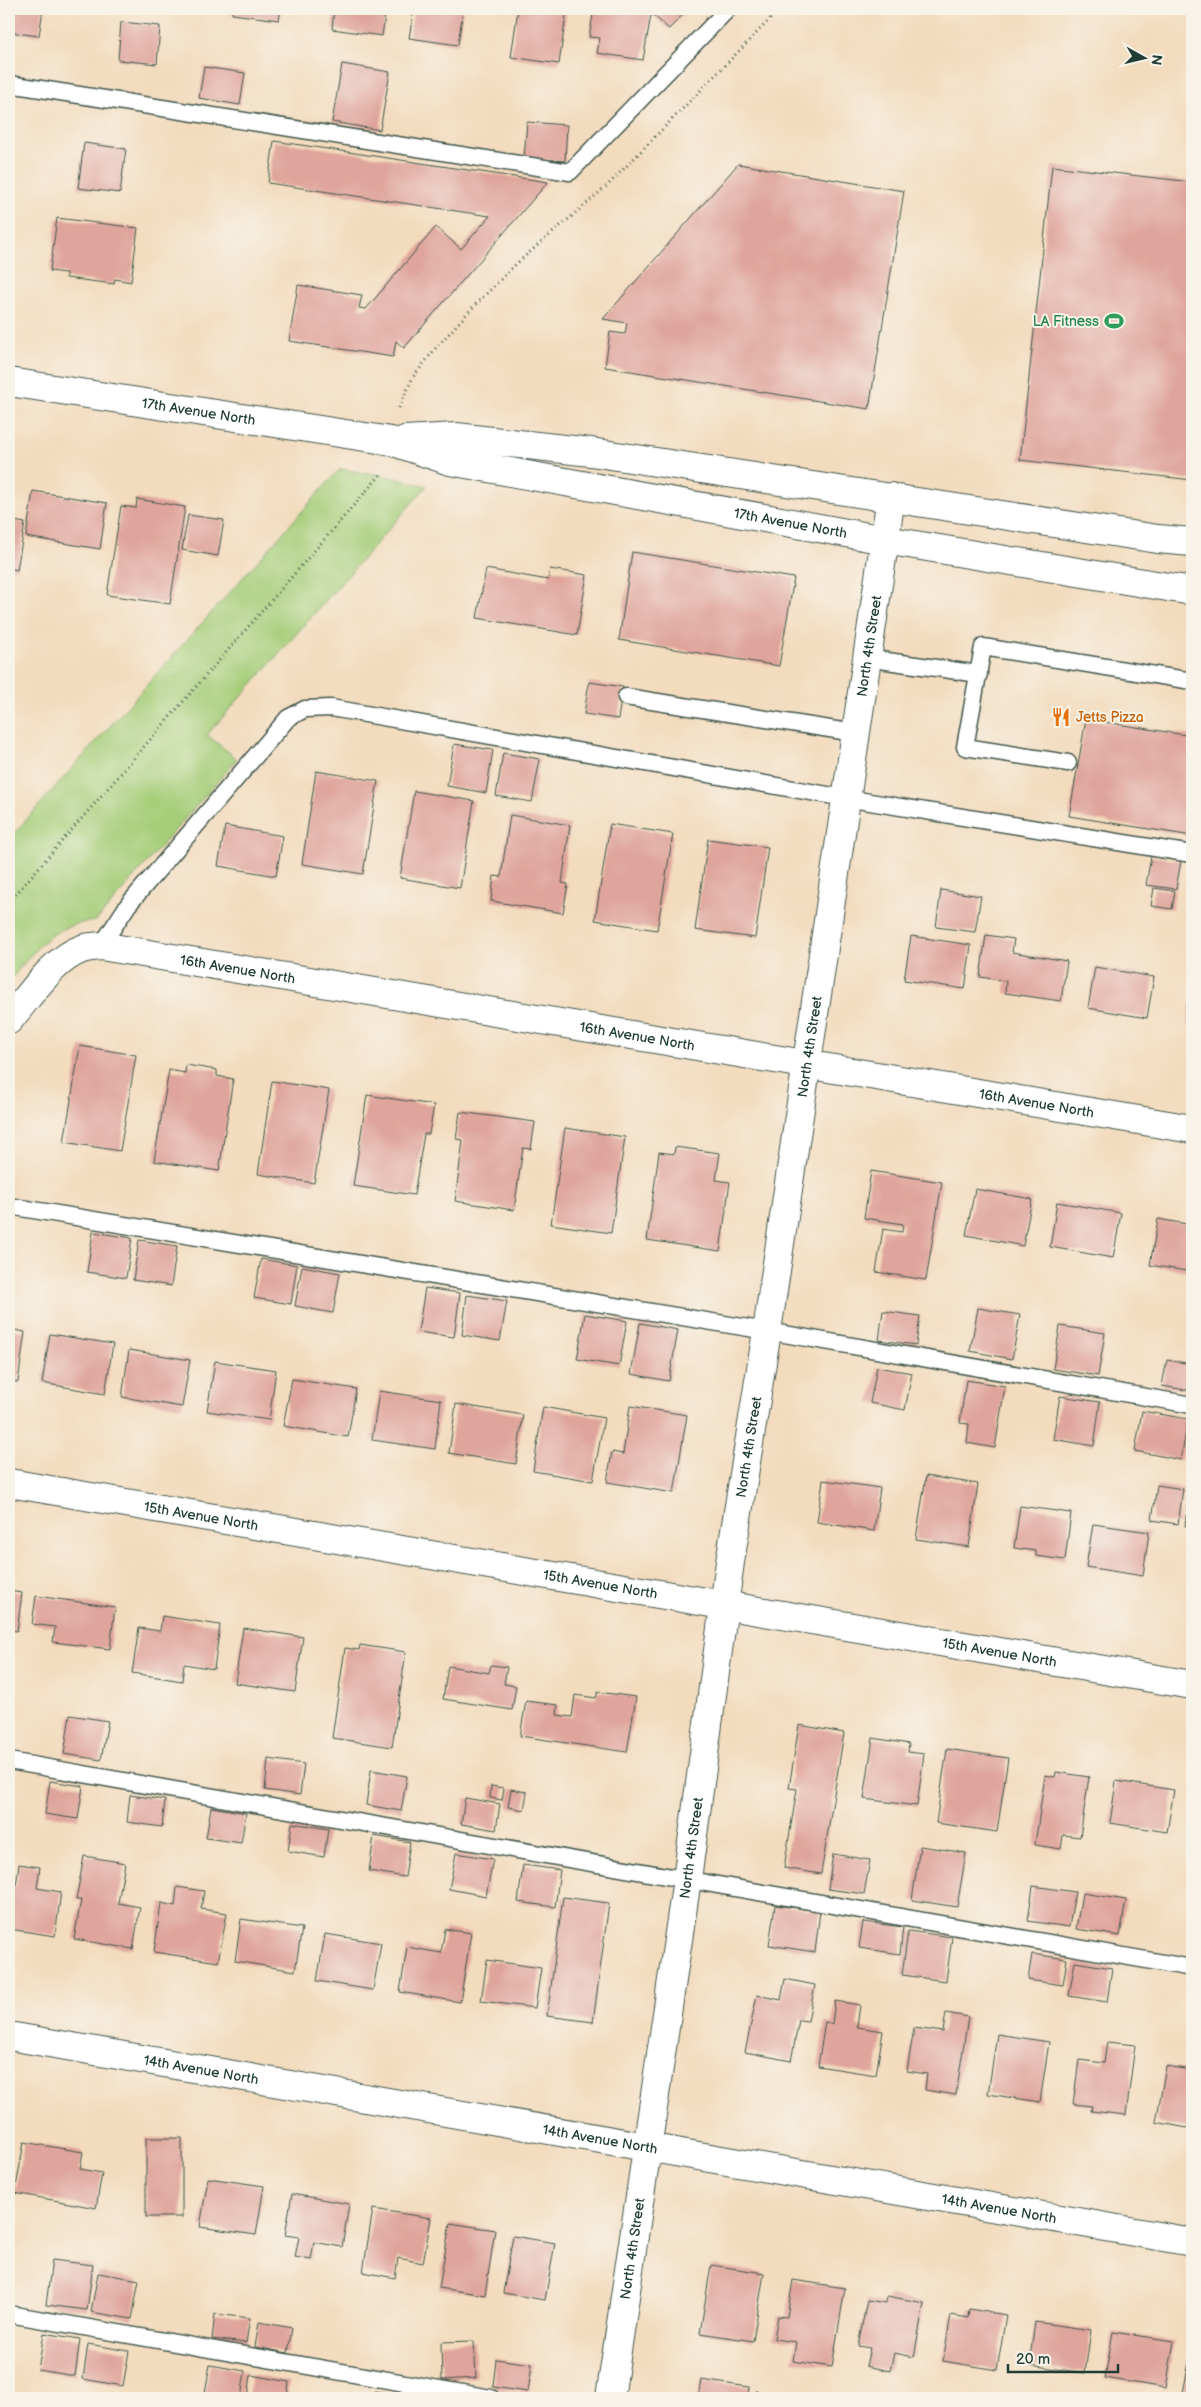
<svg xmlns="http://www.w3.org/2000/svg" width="1201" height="2407" font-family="'Balsamiq Sans',sans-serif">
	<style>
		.green { fill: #a5ce79; stroke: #628656 }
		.building { fill: #dfa49b }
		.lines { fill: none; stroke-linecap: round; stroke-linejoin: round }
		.service-casing { stroke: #3f5549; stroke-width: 19 }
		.minor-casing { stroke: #3f5549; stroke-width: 30 }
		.tertiary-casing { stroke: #3f5549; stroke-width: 30 }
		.path { stroke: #3f5549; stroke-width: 3; stroke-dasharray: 1 4; stroke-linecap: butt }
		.service { stroke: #fff; stroke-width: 16 }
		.minor { stroke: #fff; stroke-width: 28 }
		.tertiary { stroke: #fff; stroke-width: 28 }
		.labels { text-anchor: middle; stroke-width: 4; stroke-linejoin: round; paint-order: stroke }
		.leisure-label { font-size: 14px; fill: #27864d; stroke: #f7f3e8; text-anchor: end }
		.street-label { font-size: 14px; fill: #1f3d34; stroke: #f7f3e8 }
		.food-label { font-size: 14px; fill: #c56008; stroke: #f7f3e8; text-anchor: start }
	</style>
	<rect width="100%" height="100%" fill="#f7f3e8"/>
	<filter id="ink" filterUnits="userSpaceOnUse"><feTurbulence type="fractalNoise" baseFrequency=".02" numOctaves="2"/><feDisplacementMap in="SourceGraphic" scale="10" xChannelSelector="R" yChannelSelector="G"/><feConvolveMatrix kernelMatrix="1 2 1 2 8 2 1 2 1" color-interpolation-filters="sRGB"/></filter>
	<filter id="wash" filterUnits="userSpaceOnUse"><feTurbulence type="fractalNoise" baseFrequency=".0096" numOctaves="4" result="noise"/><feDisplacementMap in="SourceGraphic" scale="20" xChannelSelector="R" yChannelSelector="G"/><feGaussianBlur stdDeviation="1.12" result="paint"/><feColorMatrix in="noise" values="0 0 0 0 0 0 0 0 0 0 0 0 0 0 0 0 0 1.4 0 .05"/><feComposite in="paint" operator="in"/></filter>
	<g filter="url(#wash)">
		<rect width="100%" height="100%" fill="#f3dbbe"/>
		<path class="green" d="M340,469L382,475L427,486L207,735L237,759L96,921C48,925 38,948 9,981V839Z"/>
		<g id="blocks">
			<g class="building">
				<polygon points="9,9 43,9 39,36 9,32"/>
				<polygon points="232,9 281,9 279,20 232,14"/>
				<polygon points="334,9 386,9 382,36 332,29"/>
				<polygon points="414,9 463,9 458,45 409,38"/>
				<polygon points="518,9 567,9 559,64 511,57"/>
				<polygon points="594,9 652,9 643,60 597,53 600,38 589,37"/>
				<polygon points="659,9 688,9 669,29 653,15"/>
				<polygon points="121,22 160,26 157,64 118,60"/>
				<polygon points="342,64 390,72 380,130 332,122"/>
				<polygon points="204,67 245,73 240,105 199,98"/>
				<polygon points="527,122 567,125 565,161 524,158"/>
				<polygon points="274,141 548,182 404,348 396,341 393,357 289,341 298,285 362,295 359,308 366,309 436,227 461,249 490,216 268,183"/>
				<polygon points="84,143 126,149 120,193 78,188"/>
				<polygon points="738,164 904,191 869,409 605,367 610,332 625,334 627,323 603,319"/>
				<polygon points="1052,166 1192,182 1192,480 1020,460"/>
				<polygon points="57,218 138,228 131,282 115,279 114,284 66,278 66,273 50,271"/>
				<polygon points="33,491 107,503 100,549 26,537"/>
				<polygon points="137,499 185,507 170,604 107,595 121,506 136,508"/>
				<polygon points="188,515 224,520 218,556 182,550"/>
				<polygon points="9,520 25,523 17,570 9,568"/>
				<polygon points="632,552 794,578 779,666 619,640"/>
				<polygon points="486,569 548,580 550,569 587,575 577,635 477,618"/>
				<polygon points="589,682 623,687 618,719 584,714"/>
				<polygon points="1086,719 1192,736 1192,836 1069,816"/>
				<polygon points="454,744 493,750 486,793 447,786"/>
				<polygon points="503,753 540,759 532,802 496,796"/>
				<polygon points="316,771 378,781 363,874 302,864"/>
				<polygon points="414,791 474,801 460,888 400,878"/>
				<polygon points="510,815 570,825 562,883 568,884 563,913 491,901 494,876 501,877"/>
				<polygon points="610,824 673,834 657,930 595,920"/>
				<polygon points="225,826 283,836 276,876 218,866"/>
				<polygon points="708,839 768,847 755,938 695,930"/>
				<polygon points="1151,856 1181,861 1176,889 1146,885"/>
				<polygon points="1154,888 1175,891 1172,909 1151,906"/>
				<polygon points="941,890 981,896 975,932 936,927"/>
				<polygon points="986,935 1014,939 1012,952 1067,961 1061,1001 1005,993 1006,981 980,977"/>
				<polygon points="911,936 971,945 965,989 904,980"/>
				<polygon points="1095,967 1154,977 1147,1018 1088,1008"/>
				<polygon points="1191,1000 1192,1000 1192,1025 1187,1024"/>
				<polygon points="80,1046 136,1055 120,1151 64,1142"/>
				<polygon points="186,1065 217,1070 217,1076 233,1079 219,1171 154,1161 169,1070 185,1073"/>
				<polygon points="272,1081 329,1090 314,1183 258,1174"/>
				<polygon points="367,1095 434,1105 429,1134 424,1134 414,1195 353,1186"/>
				<polygon points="460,1112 535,1122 531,1149 523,1148 514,1210 455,1201 463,1140 456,1139"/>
				<polygon points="565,1128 625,1137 611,1233 551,1224"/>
				<polygon points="675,1147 720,1153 716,1180 730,1182 720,1251 647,1240 659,1152 674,1154"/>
				<polygon points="871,1171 942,1182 926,1280 876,1272 883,1229 902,1232 903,1224 864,1218"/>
				<polygon points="975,1189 1032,1199 1023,1246 966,1235"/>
				<polygon points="1057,1202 1121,1213 1113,1258 1050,1247"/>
				<polygon points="1158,1219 1192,1225 1192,1272 1150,1265"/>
				<polygon points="93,1232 132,1238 126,1278 87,1272"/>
				<polygon points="139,1240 177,1246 171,1286 133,1280"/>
				<polygon points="261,1259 297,1265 291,1304 254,1298"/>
				<polygon points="302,1266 340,1273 333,1313 295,1306"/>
				<polygon points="425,1288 460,1293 454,1337 418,1332"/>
				<polygon points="467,1295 507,1301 500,1341 462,1335"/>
				<polygon points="978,1308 1020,1315 1012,1359 970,1351"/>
				<polygon points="883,1311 920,1316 916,1345 879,1340"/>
				<polygon points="585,1314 627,1321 619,1366 577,1359"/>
				<polygon points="640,1323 678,1330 669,1381 631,1374"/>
				<polygon points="1060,1326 1105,1333 1098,1376 1053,1369"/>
				<polygon points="9,1329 25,1332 18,1382 9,1381"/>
				<polygon points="50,1334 113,1344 105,1394 42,1383"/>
				<polygon points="129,1350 190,1360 182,1407 122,1397"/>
				<polygon points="1167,1360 1192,1364 1192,1391 1162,1386"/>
				<polygon points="215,1361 276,1370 269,1420 207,1411"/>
				<polygon points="877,1367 912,1373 905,1410 870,1403"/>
				<polygon points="292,1379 356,1389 348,1437 283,1426"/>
				<polygon points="966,1380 1005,1386 995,1448 967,1443 969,1424 960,1423"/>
				<polygon points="379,1391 441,1400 435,1449 372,1440"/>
				<polygon points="1060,1396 1100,1402 1094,1446 1053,1439"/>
				<polygon points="456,1404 523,1415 516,1464 449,1453"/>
				<polygon points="630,1406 687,1415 674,1493 607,1482 612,1452 623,1454"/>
				<polygon points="543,1407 604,1418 593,1481 533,1471"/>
				<polygon points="1142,1411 1188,1419 1181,1460 1135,1451"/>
				<polygon points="926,1476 978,1484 969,1547 916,1539"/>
				<polygon points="823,1480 880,1488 874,1531 817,1522"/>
				<polygon points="1157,1485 1183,1489 1178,1524 1152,1520"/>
				<polygon points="1189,1491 1192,1492 1192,1527 1185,1526"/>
				<polygon points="1020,1506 1071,1513 1065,1560 1036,1556 1036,1551 1014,1548"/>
				<polygon points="1093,1524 1149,1532 1143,1576 1086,1567"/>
				<polygon points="9,1591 22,1593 17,1631 9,1630"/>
				<polygon points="36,1596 115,1607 110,1649 53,1642 55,1627 32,1624"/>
				<polygon points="162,1616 220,1625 214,1669 184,1664 182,1681 132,1673 139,1628 160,1631"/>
				<polygon points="243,1628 303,1637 295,1692 235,1683"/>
				<polygon points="360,1645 406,1652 392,1747 332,1738 345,1648 359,1650"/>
				<polygon points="491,1665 507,1667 504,1684 516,1686 512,1710 443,1699 448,1666 489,1673"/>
				<polygon points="598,1692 636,1697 627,1752 520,1736 526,1701 558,1705 557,1715 572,1717 575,1695 596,1698"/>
				<polygon points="70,1715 108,1721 101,1760 64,1754"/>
				<polygon points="799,1725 844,1733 821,1874 784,1868 797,1789 789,1788"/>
				<polygon points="873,1738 909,1744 908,1752 924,1754 917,1806 864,1799"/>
				<polygon points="947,1749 1008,1758 997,1832 936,1823"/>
				<polygon points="268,1759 304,1764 300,1795 265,1790"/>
				<polygon points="371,1770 407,1776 401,1811 366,1805"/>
				<polygon points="1056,1772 1089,1777 1080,1837 1063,1835 1061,1849 1035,1845 1045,1775 1055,1777"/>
				<polygon points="50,1781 83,1786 78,1819 45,1814"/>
				<polygon points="1116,1781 1174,1790 1167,1832 1110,1823"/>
				<polygon points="491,1786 504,1788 502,1800 490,1798"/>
				<polygon points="511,1789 527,1792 524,1810 508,1807"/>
				<polygon points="130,1795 165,1800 162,1827 127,1822"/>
				<polygon points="465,1798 500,1804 496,1830 461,1824"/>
				<polygon points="211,1807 246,1813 241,1843 206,1838"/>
				<polygon points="292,1823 328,1829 324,1857 288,1851"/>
				<polygon points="374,1836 410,1842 405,1877 369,1871"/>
				<polygon points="920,1846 966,1853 957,1907 912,1900"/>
				<polygon points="456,1853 493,1859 486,1896 449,1889"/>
				<polygon points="833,1854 870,1860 864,1894 828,1889"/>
				<polygon points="84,1856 125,1863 118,1903 140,1907 133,1949 74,1939 81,1900 76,1900"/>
				<polygon points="19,1864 40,1867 37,1888 61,1892 55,1936 9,1929 9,1885 16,1886"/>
				<polygon points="523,1865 560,1870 555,1907 518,1902"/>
				<polygon points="1033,1886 1075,1892 1069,1927 1028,1921"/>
				<polygon points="177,1887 204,1891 201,1909 227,1913 218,1962 154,1952 161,1903 175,1906"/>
				<polygon points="1082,1893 1126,1900 1120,1936 1076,1929"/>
				<polygon points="563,1897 609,1903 593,2022 547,2016"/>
				<polygon points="775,1905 820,1911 815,1952 769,1945"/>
				<polygon points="241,1919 302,1928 295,1971 235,1961"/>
				<polygon points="863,1922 903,1927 900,1954 859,1948"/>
				<polygon points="445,1929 471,1933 460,2002 400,1992 407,1947 441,1953"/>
				<polygon points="908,1931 952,1937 946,1981 902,1975"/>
				<polygon points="325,1934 381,1943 373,1990 317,1981"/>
				<polygon points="1032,1954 1067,1959 1063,1985 1028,1980"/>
				<polygon points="487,1960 541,1968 535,2008 481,2001"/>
				<polygon points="1075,1962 1112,1968 1107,2002 1069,1996"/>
				<polygon points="785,1979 815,1985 808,2021 799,2020 791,2061 745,2052 757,1995 781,2000"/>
				<polygon points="835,2001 860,2005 857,2027 883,2031 876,2075 818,2066 825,2022 832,2024"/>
				<polygon points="946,2013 968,2017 956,2095 925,2090 927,2074 907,2071 914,2028 943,2032"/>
				<polygon points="997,2034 1049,2042 1040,2102 988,2094"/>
				<polygon points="1107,2042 1135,2045 1126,2115 1091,2111 1092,2106 1073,2104 1079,2060 1104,2063"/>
				<polygon points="1166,2066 1192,2070 1192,2129 1156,2122"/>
				<rect x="146" y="2138" width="36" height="79"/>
				<polygon points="24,2142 83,2152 80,2169 102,2173 96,2208 15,2193"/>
				<polygon points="208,2178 264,2186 256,2235 200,2227"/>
				<polygon points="292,2194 349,2204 342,2247 314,2242 311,2260 295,2257 299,2237 285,2235"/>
				<polygon points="373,2209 431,2218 423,2263 398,2258 395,2278 363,2272"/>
				<polygon points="450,2223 495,2230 485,2295 439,2288"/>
				<polygon points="513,2236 555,2243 545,2300 503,2293"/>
				<polygon points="52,2260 93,2265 87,2310 46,2305"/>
				<polygon points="711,2265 764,2273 753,2341 700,2333"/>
				<polygon points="98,2273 139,2280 132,2319 91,2312"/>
				<polygon points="793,2280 845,2288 832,2367 793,2361 796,2342 774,2339 778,2316 787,2317"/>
				<polygon points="887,2296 924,2303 914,2357 894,2353 890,2371 866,2366 870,2348 858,2346 867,2300 886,2303"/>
				<polygon points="969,2309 1006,2315 997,2370 943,2361 951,2315 968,2318"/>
				<polygon points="215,2314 250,2318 246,2343 212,2339"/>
				<polygon points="259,2322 292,2328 288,2353 255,2347"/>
				<polygon points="1035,2322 1091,2330 1085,2373 1029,2365"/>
				<polygon points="1113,2332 1174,2341 1166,2388 1105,2378"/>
				<polygon points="44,2333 80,2339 75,2376 38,2370"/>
				<polygon points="474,2341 476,2378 442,2380 441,2342"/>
				<polygon points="88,2344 129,2351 123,2386 83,2379"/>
				<polygon points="1191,2352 1192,2398 1182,2398"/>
				<polygon points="496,2359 532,2364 528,2392 493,2387"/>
				<polygon points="210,2365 245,2371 241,2398 204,2398"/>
				<polygon points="251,2375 289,2382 287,2398 248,2398"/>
				<polygon points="701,2380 749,2387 748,2398 698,2398"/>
				<polygon points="374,2391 410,2397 410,2398 373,2398"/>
				<polygon points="756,2391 790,2396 789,2398 755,2398"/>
			</g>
		</g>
	</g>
	<g filter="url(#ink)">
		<use href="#blocks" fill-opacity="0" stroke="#3f5549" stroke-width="1"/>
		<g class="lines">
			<g class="service-casing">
				<g id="service">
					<polyline points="9,84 570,172 728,9"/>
					<polyline points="866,658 979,674"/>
					<polyline points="626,697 855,733"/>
					<polyline points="1068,763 965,747 983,647 1192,681"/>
					<polyline points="101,946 128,905 288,718 305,709 331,708 845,798 1192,854"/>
					<polyline points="9,1206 767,1331 1192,1405"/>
					<polyline points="9,1761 1192,1968"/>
					<polyline points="9,2314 491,2398"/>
				</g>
			</g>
			<g class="minor-casing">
				<g id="minor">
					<path id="s1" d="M9,1020C28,998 53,959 82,949C87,947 95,947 101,946L1192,1129"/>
					<path id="s2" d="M9,1483L1192,1685"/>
					<path id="s3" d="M9,2036L1192,2242"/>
				</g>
			</g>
			<g class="tertiary-casing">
				<g id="tertiary">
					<path id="s4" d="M9,382L391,441L450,461L885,540L1192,591"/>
					<polyline points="405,440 456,437 591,452 1158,539 1192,542"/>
					<path id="s5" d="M610,2398L687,1879L730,1562L767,1331L891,497"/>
				</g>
			</g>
			<g class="path">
				<polyline points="399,408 413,377 435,349 473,307 516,264 608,185 780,9"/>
				<polyline points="9,902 382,473"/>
			</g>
			<use href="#service" class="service"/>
			<use href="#minor" class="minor"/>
			<use href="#tertiary" class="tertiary"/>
		</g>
	</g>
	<defs>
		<g id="stadium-bare" transform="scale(1.5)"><path d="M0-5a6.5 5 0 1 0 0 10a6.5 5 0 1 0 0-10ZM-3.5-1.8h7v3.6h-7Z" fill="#2e9e5b" stroke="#f7f3e8" stroke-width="2.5" paint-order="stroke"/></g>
		<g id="restaurant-bare" transform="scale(1.5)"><path d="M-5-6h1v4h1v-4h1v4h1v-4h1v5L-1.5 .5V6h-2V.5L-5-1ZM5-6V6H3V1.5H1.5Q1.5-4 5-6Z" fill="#e8710a" stroke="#f7f3e8" stroke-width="2.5" paint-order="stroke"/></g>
	</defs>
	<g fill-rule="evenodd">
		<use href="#stadium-bare" x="1114" y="321"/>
		<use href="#restaurant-bare" x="1061" y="717"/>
	</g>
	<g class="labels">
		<g class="leisure-label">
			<text x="1099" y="326">LA Fitness</text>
		</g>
		<g class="street-label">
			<text dy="5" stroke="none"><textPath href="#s4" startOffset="192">17th Avenue North</textPath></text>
			<text dy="5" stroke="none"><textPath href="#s4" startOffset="795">17th Avenue North</textPath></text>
			<text dy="5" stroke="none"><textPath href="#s5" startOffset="1771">North 4th Street</textPath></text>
			<text dy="5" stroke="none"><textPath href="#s1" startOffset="261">16th Avenue North</textPath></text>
			<text dy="5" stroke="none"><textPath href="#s1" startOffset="666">16th Avenue North</textPath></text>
			<text dy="5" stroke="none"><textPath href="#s5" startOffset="1366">North 4th Street</textPath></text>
			<text dy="5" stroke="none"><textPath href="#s1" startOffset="1071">16th Avenue North</textPath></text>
			<text dy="5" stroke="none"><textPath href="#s5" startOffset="961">North 4th Street</textPath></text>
			<text dy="5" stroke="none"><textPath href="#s2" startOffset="195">15th Avenue North</textPath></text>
			<text dy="5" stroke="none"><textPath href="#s2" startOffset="600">15th Avenue North</textPath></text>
			<text dy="5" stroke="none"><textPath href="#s2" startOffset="1005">15th Avenue North</textPath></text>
			<text dy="5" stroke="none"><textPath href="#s5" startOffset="556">North 4th Street</textPath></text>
			<text dy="5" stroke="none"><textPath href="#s3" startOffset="195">14th Avenue North</textPath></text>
			<text dy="5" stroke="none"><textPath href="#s3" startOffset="600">14th Avenue North</textPath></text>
			<text dy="5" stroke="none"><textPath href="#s3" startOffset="1005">14th Avenue North</textPath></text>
			<text dy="5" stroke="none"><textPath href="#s5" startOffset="151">North 4th Street</textPath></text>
		</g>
		<g class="food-label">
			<text x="1076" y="722">Jetts Pizza</text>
		</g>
	</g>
	<rect width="1201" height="2407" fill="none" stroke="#f7f3e8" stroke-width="30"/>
	<g transform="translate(1144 58) rotate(98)" stroke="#f7f3e8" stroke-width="4" paint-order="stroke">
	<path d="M0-4L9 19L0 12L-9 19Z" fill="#1f3d34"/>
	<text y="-8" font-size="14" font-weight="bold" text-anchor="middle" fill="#1f3d34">N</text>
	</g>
	<path d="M1008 2364v8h110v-8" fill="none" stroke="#1f3d34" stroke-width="2.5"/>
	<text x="1016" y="2364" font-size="15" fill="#1f3d34" stroke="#f7f3e8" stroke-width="4" paint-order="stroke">20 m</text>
</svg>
